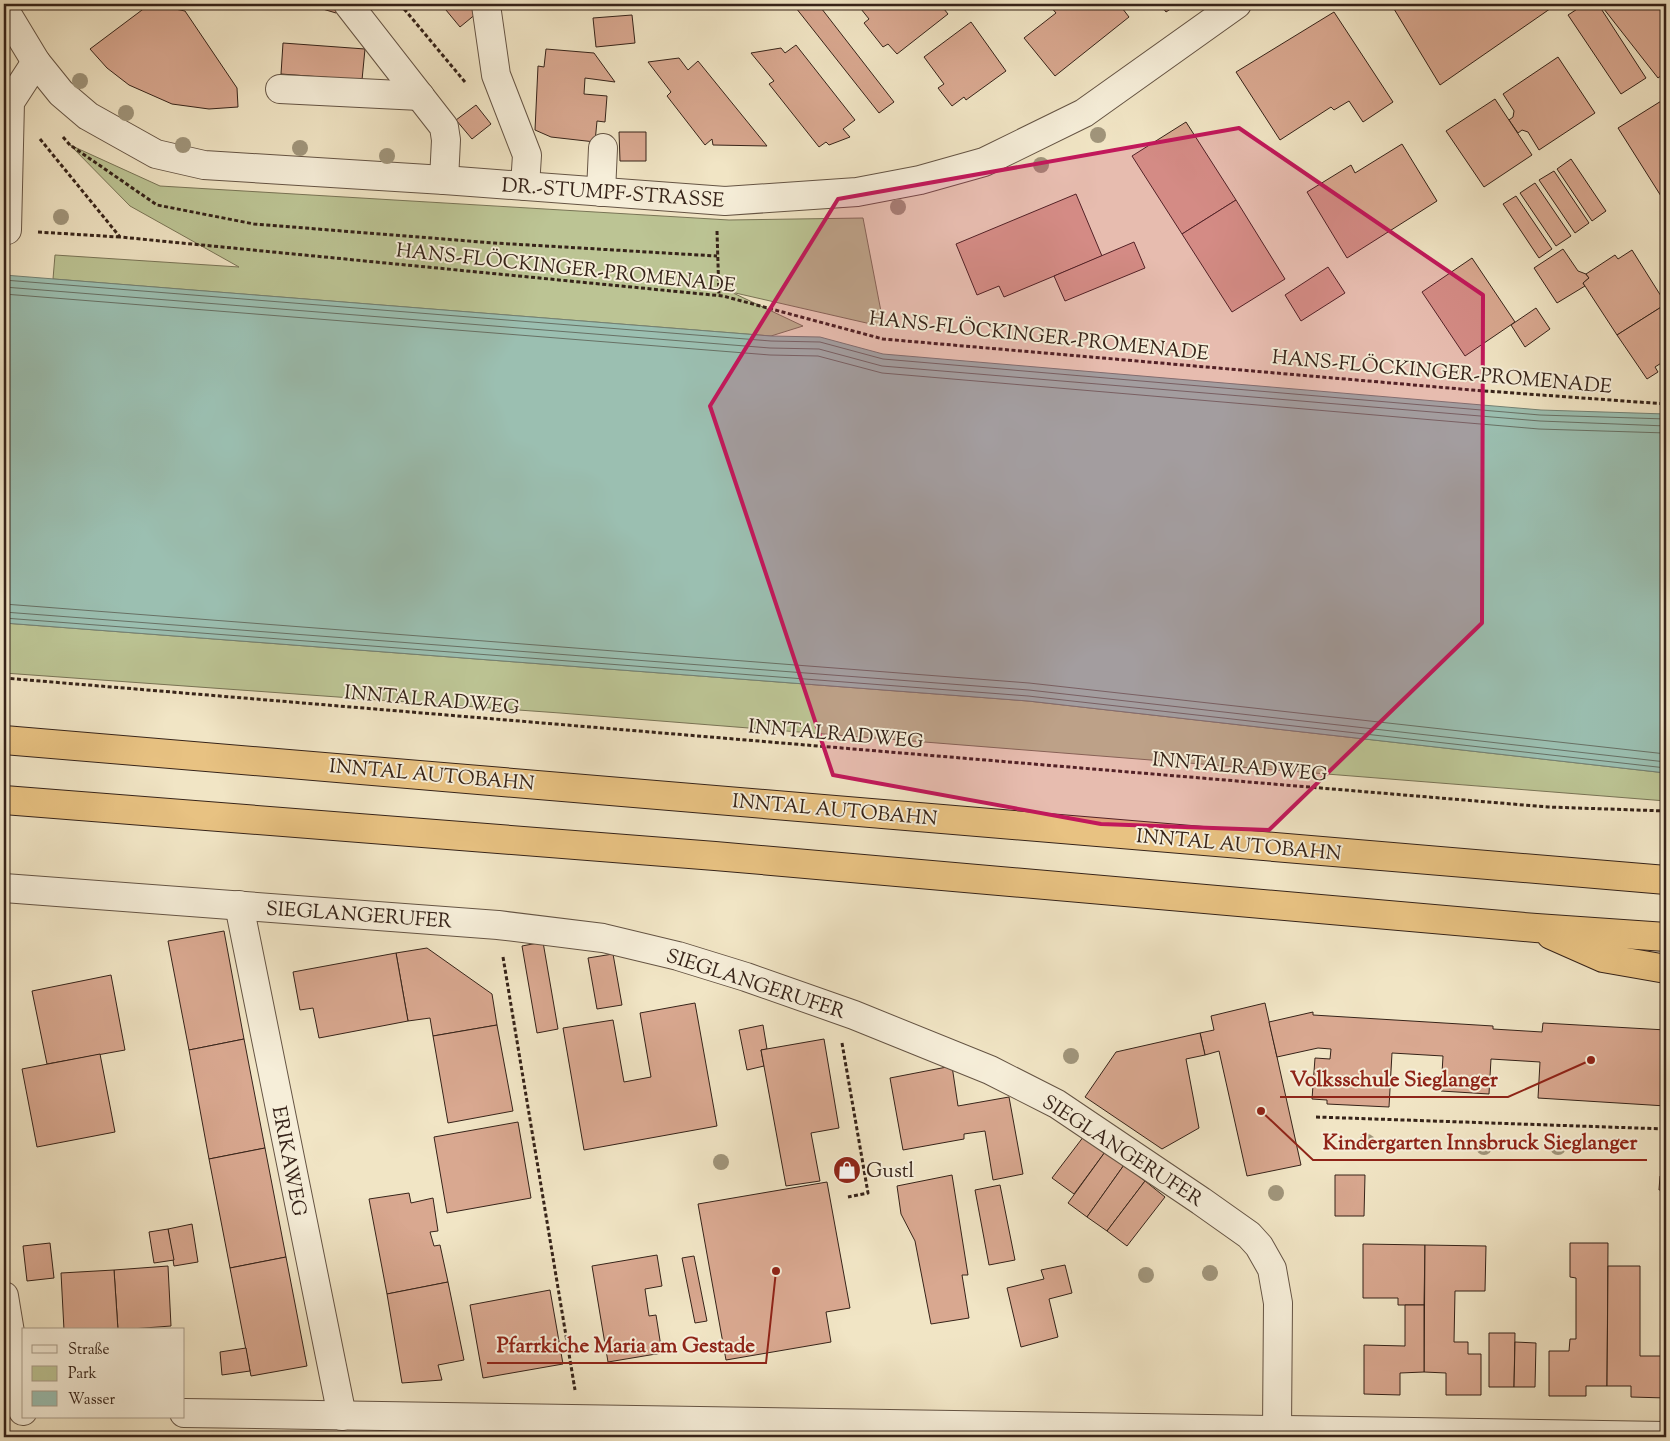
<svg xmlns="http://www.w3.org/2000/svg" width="1670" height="1441" font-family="'Sorts Mill Goudy',serif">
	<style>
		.green { fill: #bcc494; stroke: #797456 }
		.water { fill: #9bbfb1; stroke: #738174 }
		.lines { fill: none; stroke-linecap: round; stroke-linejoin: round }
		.shore { stroke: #687165; stroke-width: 1 }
		.building { fill: #d9a890; stroke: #362319 }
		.minor-casing { stroke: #655444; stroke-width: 30 }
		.highway-casing { stroke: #362319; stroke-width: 30 }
		.path { stroke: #362319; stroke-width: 3; stroke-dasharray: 4 2.5; stroke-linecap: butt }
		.minor { stroke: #f6eed9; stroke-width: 28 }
		.highway { stroke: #e8c282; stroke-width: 28 }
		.tree { fill: #a0957b }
		.marked { fill: #c2185b; fill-opacity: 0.2; stroke: #c2185b; stroke-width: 4; stroke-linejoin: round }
		.labels { text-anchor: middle; stroke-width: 4; stroke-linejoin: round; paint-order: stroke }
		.street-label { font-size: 20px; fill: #362319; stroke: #f6eed9 }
		.poi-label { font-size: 20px; fill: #362319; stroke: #f6eed9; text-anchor: start }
		.leader { fill: none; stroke: #8f2418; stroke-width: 2 }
		.callout-dot { fill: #8f2418; stroke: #f6eed9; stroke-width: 2 }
		.callout-label { font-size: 21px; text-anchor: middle; font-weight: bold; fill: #8f2418; stroke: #f6eed9; stroke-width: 4; stroke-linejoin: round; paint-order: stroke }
	</style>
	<rect width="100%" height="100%" fill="#f1e5c5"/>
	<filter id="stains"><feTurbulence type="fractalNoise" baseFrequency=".004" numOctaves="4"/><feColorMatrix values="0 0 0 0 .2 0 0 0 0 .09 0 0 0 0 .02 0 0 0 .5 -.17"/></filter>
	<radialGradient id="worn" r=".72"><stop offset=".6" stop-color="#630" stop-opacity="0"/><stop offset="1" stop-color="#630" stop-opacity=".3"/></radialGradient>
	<g class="green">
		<polygon points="70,145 160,186 729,220 863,218 884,327 731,292 803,326 771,336 53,279 55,255 239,267 130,206"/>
		<polygon points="4,623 1028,701 1666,773 1666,801 560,713 4,673"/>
	</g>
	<polygon class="water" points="4,275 771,336 820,337 883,354 1541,410 1666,414 1666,773 1028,701 4,623"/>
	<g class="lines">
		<g class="shore">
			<polyline points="4,280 771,341 820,342 883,359 1540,415 1666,419"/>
			<polyline points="4,287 770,348 819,349 882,366 1540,421 1666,426"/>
			<polyline points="4,294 770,355 818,356 882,373 1539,429 1666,433"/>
			<polyline points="4,604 1029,683 1666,754"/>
			<polyline points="4,612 1029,690 1666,762"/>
			<polyline points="4,618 1028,696 1666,768"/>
		</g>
	</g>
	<g class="building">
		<polygon points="150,4 185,11 237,88 238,107 209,109 172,104 129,85 107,68 90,49"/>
		<polygon points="306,4 345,4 336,13"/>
		<polygon points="441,4 488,4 460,27"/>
		<polygon points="802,4 818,4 894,102 879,113 796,8"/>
		<polygon points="867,4 940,4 948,14 897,54 888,44 883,47 864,23 869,19 861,9"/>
		<polygon points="1053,4 1119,4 1129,17 1055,76 1024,38 1056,13 1050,6"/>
		<polygon points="1160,4 1178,4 1166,12"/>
		<polygon points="1391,4 1557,4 1440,85"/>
		<polygon points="1585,4 1598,4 1646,78 1621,94 1568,15"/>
		<polygon points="1600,4 1666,4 1666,72 1658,78"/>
		<polygon points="1334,12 1393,102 1363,122 1349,101 1334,110 1331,107 1280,140 1236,72"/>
		<polygon points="632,15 635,43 596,47 593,18"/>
		<polygon points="971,22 1006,71 966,100 964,97 952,106 938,88 944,84 924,57"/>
		<polygon points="283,43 365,49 362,80 281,74"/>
		<polygon points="796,45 855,120 843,129 850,137 829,145 826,142 819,147 769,84 774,81 751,53 781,48 785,53"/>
		<polygon points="546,49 594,53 615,82 585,78 584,94 607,96 605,122 597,121 595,142 551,137 535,130 538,66 544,67"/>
		<polygon points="1558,57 1595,113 1539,150 1528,132 1522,130 1518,133 1509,120 1513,117 1514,111 1503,94"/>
		<polygon points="679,58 688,70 698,61 767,146 713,145 712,139 705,145 667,96 671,92 648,62"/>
		<polygon points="1666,98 1666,204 1618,128"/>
		<polygon points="1495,99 1532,155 1484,187 1446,131"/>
		<polygon points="476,105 491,124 472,139 456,120"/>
		<polygon points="1186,122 1236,200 1182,234 1132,156"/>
		<polygon points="619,132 646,132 646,161 620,161"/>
		<polygon points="1402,144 1437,201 1347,258 1307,192 1351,165 1355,173"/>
		<polygon points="1571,159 1606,211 1592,221 1557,169"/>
		<polygon points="1554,171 1589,223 1575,233 1539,180"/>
		<polygon points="1535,183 1571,236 1556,246 1520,193"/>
		<polygon points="1076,194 1102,256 1004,297 999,286 977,295 956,244"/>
		<polygon points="1516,196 1552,249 1539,258 1503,204"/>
		<polygon points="1236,200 1285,279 1232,312 1182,234"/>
		<polygon points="1134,242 1145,268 1065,301 1054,276"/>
		<polygon points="1563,249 1578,271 1586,274 1589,278 1583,283 1585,286 1557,303 1534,268"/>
		<polygon points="1632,250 1666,304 1617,335 1583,283 1589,278 1586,274 1615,255 1618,259"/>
		<polygon points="1472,258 1515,322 1465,356 1422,292"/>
		<polygon points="1328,267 1345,293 1301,321 1285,295"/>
		<polygon points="1666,304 1666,360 1655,367 1658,372 1647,379 1617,335"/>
		<polygon points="1536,308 1550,329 1525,347 1511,325"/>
		<polygon points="224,931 244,1039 189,1050 168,941"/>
		<polygon points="543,942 558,1029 537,1033 522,946"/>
		<polygon points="427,948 492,994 497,1025 433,1036 430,1018 408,1021 396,953"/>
		<polygon points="396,953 408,1021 319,1038 313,1008 300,1010 293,972"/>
		<polygon points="613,954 622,1005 597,1009 588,958"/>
		<polygon points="111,975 125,1050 47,1064 32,991"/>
		<polygon points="695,1003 717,1126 584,1150 563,1028 613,1020 624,1082 651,1077 640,1013"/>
		<polygon points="1265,1003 1301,1165 1247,1176 1219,1051 1205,1055 1200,1033 1214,1030 1211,1016"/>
		<polygon points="1313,1012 1313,1015 1493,1026 1493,1029 1542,1032 1543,1023 1666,1030 1666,1106 1538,1098 1540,1062 1491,1059 1489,1094 1441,1091 1443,1056 1392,1053 1389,1107 1327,1104 1327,1100 1312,1099 1315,1058 1330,1059 1331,1049 1318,1048 1277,1057 1269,1022"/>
		<polygon points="497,1025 513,1111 448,1123 433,1036"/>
		<polygon points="763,1025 767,1049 761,1050 764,1066 747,1070 739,1030"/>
		<polygon points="1200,1033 1205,1055 1186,1059 1199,1128 1162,1149 1085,1097 1116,1052"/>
		<polygon points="244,1039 265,1148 209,1159 189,1050"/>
		<polygon points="824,1039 839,1128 811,1133 820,1181 786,1186 761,1050"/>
		<polygon points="100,1054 115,1132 37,1147 22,1069"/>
		<polygon points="952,1066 958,1106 1009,1097 1023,1174 993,1180 985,1131 964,1134 964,1139 903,1150 890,1078"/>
		<polygon points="518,1122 531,1198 447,1213 434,1137"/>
		<polygon points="1084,1136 1105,1152 1074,1194 1052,1178"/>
		<polygon points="265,1148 286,1257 230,1268 209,1159"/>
		<polygon points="1105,1152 1124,1165 1087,1217 1068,1203"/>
		<polygon points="1124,1165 1145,1181 1107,1231 1087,1217"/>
		<polygon points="952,1175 968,1275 962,1275 969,1318 931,1324 915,1241 901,1214 897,1186"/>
		<polygon points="1335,1175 1365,1175 1364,1216 1335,1216"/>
		<polygon points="1660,1176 1666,1176 1666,1190 1659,1190"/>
		<polygon points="1145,1181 1165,1197 1127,1246 1107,1231"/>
		<polygon points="827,1182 850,1308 826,1312 831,1342 726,1360 698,1204"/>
		<polygon points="1000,1185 1015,1260 989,1265 975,1190"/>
		<polygon points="409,1193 411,1203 433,1198 438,1231 430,1232 434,1246 440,1245 448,1282 387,1294 369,1199"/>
		<polygon points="192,1224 198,1262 174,1266 168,1229"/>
		<polygon points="168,1229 174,1260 154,1263 149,1232"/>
		<polygon points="50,1243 54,1278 27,1281 23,1246"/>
		<polygon points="1570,1243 1608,1243 1607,1386 1586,1386 1586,1396 1549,1396 1549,1351 1569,1351 1570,1339 1576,1339 1576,1278 1570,1277"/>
		<polygon points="1363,1244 1425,1245 1424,1305 1398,1305 1398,1298 1363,1298"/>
		<polygon points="1425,1245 1486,1246 1485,1291 1455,1291 1454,1342 1468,1342 1468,1354 1481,1354 1481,1395 1446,1395 1446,1373 1424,1372"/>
		<polygon points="657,1255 662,1286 645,1289 649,1316 656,1315 662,1353 608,1362 592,1266"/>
		<polygon points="694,1256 707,1321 695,1323 682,1258"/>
		<polygon points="286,1257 307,1366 251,1376 230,1268"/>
		<polygon points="1065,1265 1072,1293 1049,1299 1058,1337 1021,1347 1007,1288 1044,1279 1041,1270"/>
		<polygon points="168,1266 171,1326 118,1330 114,1270"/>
		<polygon points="1608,1266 1640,1266 1640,1356 1666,1356 1666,1398 1631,1397 1631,1386 1607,1386"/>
		<polygon points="114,1270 118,1330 64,1330 61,1273"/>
		<polygon points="448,1282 464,1360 438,1365 442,1380 402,1383 387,1294"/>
		<polygon points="550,1290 563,1364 483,1378 470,1305"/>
		<polygon points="1405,1305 1424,1305 1424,1372 1400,1373 1400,1395 1364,1394 1364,1345 1405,1346"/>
		<polygon points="1489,1333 1515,1333 1514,1387 1489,1387"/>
		<polygon points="1515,1342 1536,1343 1535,1387 1514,1387"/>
		<polygon points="246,1348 250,1371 222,1375 220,1352"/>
		<rect x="4" y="1433" width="96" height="4"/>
	</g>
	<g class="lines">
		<g class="minor-casing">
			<g id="minor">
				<polyline points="348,4 444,127 446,140 444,180"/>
				<polyline points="486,5 496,75 527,155 525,186"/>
				<polyline points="4,9 36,62 61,93 88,116 156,154 204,165 444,180 725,201 857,192 920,180 984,162 1084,113 1237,4"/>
				<polyline points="280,89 420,96"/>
				<polyline points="601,192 603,148"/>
				<polyline points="7,230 10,102 36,62"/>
				<polyline points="4,888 498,925 603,938 678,956 746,977 854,1015 990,1070 1057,1104 1201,1201 1249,1235 1259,1246 1272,1269 1278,1303 1277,1430"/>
				<polyline points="239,905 342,1416"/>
				<polyline points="4,1296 23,1411"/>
				<polyline points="184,1413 1666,1436"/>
			</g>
		</g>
		<g class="highway-casing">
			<g id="highway">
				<path d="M4,740C558,783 1112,837 1666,880"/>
				<polyline points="4,800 715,856 1536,928 1666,937"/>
				<polyline points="1551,935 1603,958 1666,969"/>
			</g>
		</g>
		<g class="path">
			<polyline points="400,4 465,82"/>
			<polyline points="63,137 70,145 157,205 254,224 494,243 717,256"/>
			<polyline points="40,139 120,237 723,296 883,339 1472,390 1666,404"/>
			<polyline points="717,231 719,296"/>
			<polyline points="38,232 119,237"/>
			<polyline points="4,678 1548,807 1666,811"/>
			<polyline points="503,957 575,1390"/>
			<polyline points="842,1043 868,1193 848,1197"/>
			<polyline points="1316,1117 1666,1129"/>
		</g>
		<use href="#minor" class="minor"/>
		<use href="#highway" class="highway"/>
	</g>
	<g class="tree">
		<circle cx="80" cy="81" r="8"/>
		<circle cx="126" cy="113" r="8"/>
		<circle cx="1098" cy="135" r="8"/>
		<circle cx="183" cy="145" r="8"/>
		<circle cx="300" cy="148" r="8"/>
		<circle cx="387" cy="156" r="8"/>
		<circle cx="1041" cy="165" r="8"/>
		<circle cx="898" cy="207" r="8"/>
		<circle cx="61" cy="217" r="8"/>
		<circle cx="1071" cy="1056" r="8"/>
		<circle cx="1367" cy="1142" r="8"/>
		<circle cx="1484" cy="1147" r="8"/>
		<circle cx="1558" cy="1147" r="8"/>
		<circle cx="721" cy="1162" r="8"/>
		<circle cx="1276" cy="1193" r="8"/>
		<circle cx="1210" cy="1273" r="8"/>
		<circle cx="1146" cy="1275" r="8"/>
	</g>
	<path class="marked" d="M1239,128L1483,295L1482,623L1269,830L1101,824L833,775L710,406L838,199Z"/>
	<defs>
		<g id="shop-disc" transform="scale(1.4375)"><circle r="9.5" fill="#8f2418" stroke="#f6eed9"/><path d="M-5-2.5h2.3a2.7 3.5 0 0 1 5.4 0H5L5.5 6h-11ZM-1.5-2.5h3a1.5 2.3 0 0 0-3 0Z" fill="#fff"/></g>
	</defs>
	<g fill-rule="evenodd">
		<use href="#shop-disc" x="847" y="1170"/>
	</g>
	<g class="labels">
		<g class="street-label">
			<text transform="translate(613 192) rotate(4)" y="7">DR.-STUMPF-STRASSE</text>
			<text transform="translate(566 267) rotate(6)" y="7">HANS-FLÖCKINGER-PROMENADE</text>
			<text transform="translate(1039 335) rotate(6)" y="7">HANS-FLÖCKINGER-PROMENADE</text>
			<text transform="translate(1442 371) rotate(5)" y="7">HANS-FLÖCKINGER-PROMENADE</text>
			<text transform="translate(432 699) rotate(5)" y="7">INNTALRADWEG</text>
			<text transform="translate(836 733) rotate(5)" y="7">INNTALRADWEG</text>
			<text transform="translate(1240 766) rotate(5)" y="7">INNTALRADWEG</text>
			<text transform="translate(432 774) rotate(5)" y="7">INNTAL AUTOBAHN</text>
			<text transform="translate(835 809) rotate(5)" y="7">INNTAL AUTOBAHN</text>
			<text transform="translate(1239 844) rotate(5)" y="7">INNTAL AUTOBAHN</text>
			<text transform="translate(359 914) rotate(4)" y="7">SIEGLANGERUFER</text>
			<text transform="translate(756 983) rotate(18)" y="7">SIEGLANGERUFER</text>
			<text transform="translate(1123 1150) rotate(33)" y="7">SIEGLANGERUFER</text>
			<text transform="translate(290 1161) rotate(79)" y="7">ERIKAWEG</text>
		</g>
		<g class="poi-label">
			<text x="866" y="1177">Gustl</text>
		</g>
	</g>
	<path class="leader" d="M1591 1060L1508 1097H1280M1261 1111L1313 1160H1647M776 1271L766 1363H487"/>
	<g class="callout-dot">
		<circle cx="1591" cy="1060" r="5"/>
		<circle cx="1261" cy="1111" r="5"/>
		<circle cx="776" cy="1271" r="5"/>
	</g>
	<g class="callout-label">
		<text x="1394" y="1086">Volksschule Sieglanger</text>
		<text x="1480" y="1149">Kindergarten Innsbruck Sieglanger</text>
		<text x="626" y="1352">Pfarrkiche Maria am Gestade</text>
	</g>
	<rect width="1670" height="1441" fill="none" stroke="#f1e5c5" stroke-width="20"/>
	<rect x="5" y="5" width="1660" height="1431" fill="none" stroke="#362319" stroke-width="2.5"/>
	<rect x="10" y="10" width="1650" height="1421" fill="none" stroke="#362319"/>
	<rect x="22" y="1328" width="162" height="90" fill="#f6eed9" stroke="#a99d8c"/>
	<rect x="32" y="1345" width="25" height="8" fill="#f6eed9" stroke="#a99d8c"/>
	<text x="68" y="1354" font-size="15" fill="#362319">Straße</text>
	<rect x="32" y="1366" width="25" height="15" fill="#bcc494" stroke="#a99d8c"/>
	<text x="68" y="1378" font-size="15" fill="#362319">Park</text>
	<rect x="32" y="1391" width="25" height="15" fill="#9bbfb1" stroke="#a99d8c"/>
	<text x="68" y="1404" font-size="15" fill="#362319">Wasser</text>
	<rect width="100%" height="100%" filter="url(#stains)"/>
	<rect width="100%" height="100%" fill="url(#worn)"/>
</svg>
